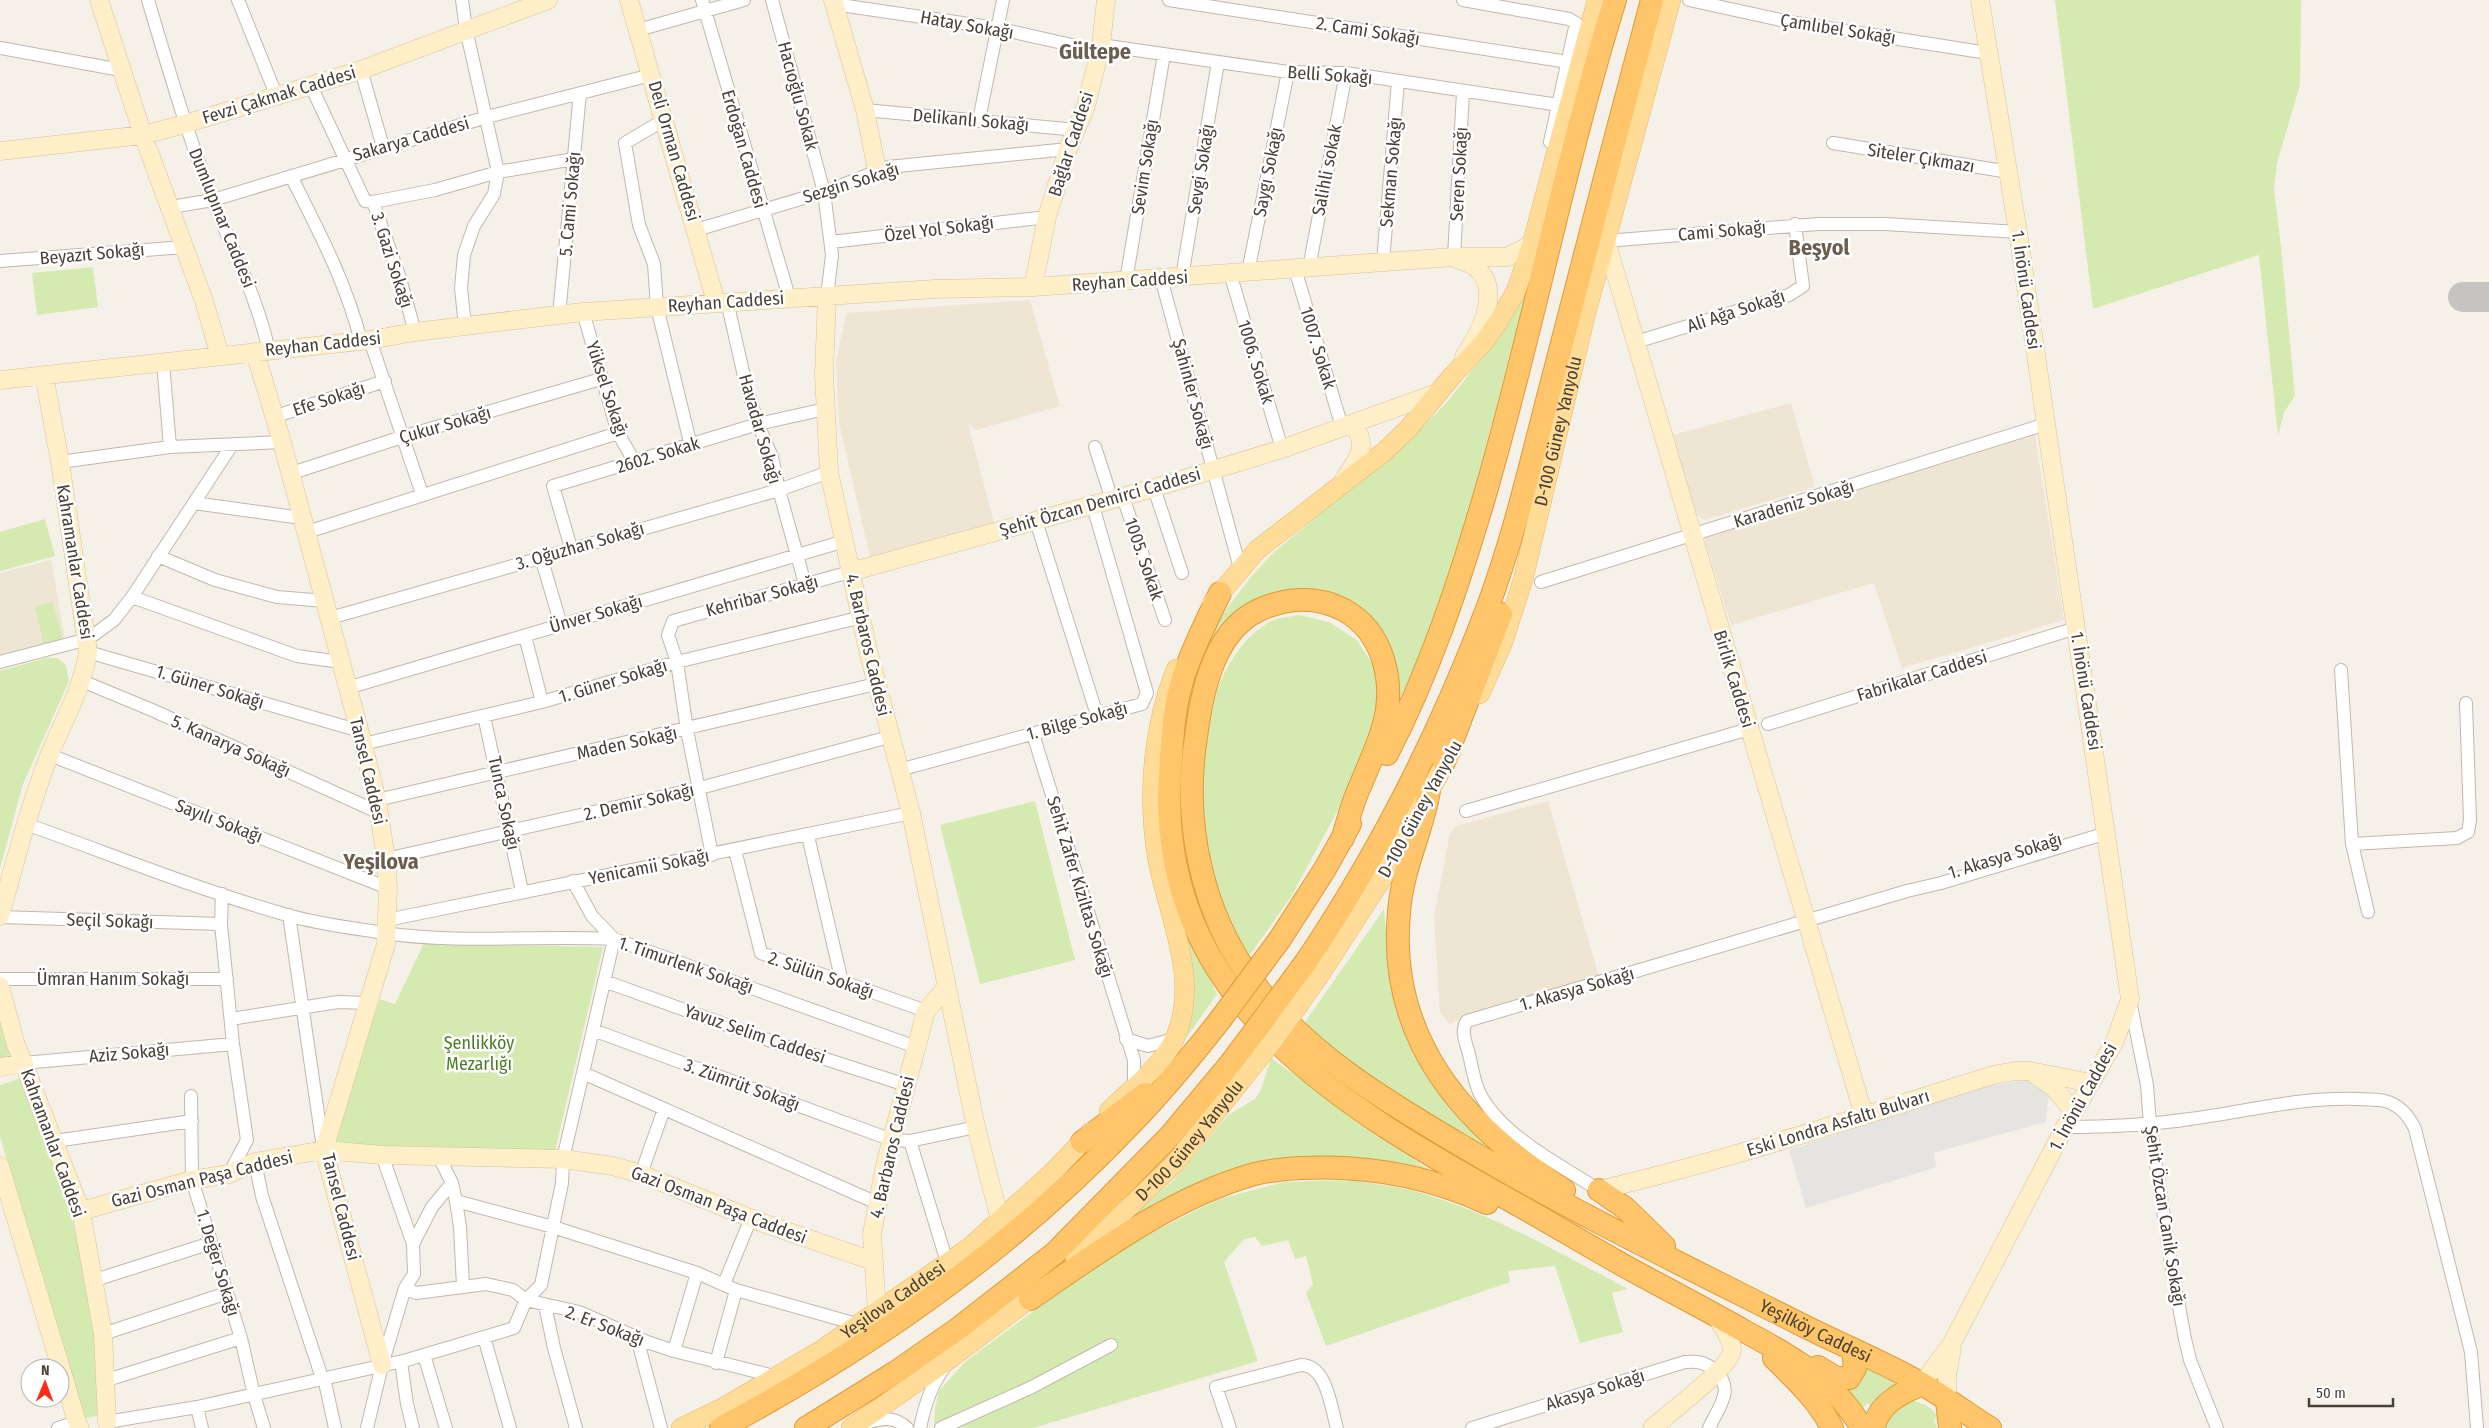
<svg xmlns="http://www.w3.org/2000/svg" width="2489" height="1428" font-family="'Fira Sans Condensed',sans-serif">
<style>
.education{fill:#eee5d3}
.green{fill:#d4eab1}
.parking{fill:#e6e4e1}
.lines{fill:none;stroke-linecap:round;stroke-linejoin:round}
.taxiway{stroke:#c6c4c0;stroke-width:30}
.street-casing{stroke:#c1b8ab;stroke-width:14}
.secondary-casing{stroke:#d6c298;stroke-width:19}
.primary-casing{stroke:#e7b865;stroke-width:20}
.highway-casing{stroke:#e19937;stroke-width:24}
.street{stroke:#fff;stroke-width:12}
.secondary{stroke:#ffefc9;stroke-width:18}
.primary{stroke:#ffdc98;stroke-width:19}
.highway{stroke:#ffc56a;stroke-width:22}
.primary-bridge-casing{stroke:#e7b865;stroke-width:20;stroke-linecap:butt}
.highway-bridge-casing{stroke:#e19937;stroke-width:24;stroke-linecap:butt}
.primary-bridge{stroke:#ffdc98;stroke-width:19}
.highway-bridge{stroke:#ffc56a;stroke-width:22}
.labels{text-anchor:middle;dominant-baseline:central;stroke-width:5;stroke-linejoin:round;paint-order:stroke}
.street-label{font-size:18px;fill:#494137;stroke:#fff}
.park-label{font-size:18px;fill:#4d7d28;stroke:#fff}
.district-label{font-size:22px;font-weight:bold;fill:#6c5e4e;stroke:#fff}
</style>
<rect width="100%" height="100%" fill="#f5f1e9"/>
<path class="education" d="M1030,300L1060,406L976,430L968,424L995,526L871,561L839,423L836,362L846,313Z
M1791,403L1815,487L1704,520L1689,509L1669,436Z
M2035,435L2064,620L1902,668L1874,583L1731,625L1704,538Z
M51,560L65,639L0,661V573Z
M1548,801L1599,976L1488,1008L1450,1024L1440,1013L1434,917L1450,833L1456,826Z"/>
<path class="green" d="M2055,0H2301L2300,85L2277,163L2274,189L2281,247L2295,396L2284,412L2278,436L2259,255L2093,309Z
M93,267L98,307L37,315L32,273Z
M1527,290L1461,542L1420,655L1399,700L1396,671L1368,620L1261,599L1190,720L1214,948L1191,889L1176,804L1187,690L1214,626L1250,578L1273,553L1415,435L1447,402L1481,359Z
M45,519L55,556L0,571V532Z
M53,602L63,640L44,645L35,607Z
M1299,615L1329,622L1357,640L1376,670L1378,708L1368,745L1339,808L1291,897L1249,956C1236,938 1225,919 1218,899C1205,866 1197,803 1200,767C1203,719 1224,646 1270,622C1278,617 1290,617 1299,615Z
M46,658H57L66,665L69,681L23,784L0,868V671Z
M1035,801L1075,960L980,984L940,825Z
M1384,909L1387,945L1403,1022L1529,1177L1375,1081L1303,1025Z
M1183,923L1217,994L1184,1041Z
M424,943L603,947L555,1151L328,1150L380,999L395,1004Z
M0,1019L11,1055L0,1058Z
M1271,1058L1435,1174L1299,1160L1128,1223L1134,1215L1174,1180L1228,1115L1255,1099L1261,1090Z
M21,1078L71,1215L105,1363L107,1414L81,1419L0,1136V1085Z
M1354,1180C1373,1184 1394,1186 1414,1191C1490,1212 1559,1253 1628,1289L1612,1293L1623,1332L1580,1343L1555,1266L1508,1271L1510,1282L1326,1346L1306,1293L1313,1284L1306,1256L1295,1259L1288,1240L1262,1246L1255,1237L1244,1239L1224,1262L1258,1361L1033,1428H934L935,1408L939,1391L965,1362L1059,1292L1135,1241L1219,1199L1284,1182Z
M1865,1368L1899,1383L1884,1390L1870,1406L1868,1403L1862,1408L1846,1387Z
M1912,1401C1924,1403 1931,1407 1938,1417L1934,1419L1937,1428H1885L1888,1421L1885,1418L1903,1403Z"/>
<path class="parking" d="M2030,1079L2049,1095L2046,1122L1933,1153L1937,1167L1806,1208L1789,1150L1987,1086Z"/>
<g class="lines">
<path class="taxiway" d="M2463,297H2489"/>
<g class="street-casing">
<path id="street" d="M148,0C168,67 187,133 212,198C232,249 257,297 269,351
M238,0L277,97
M462,0L466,29L498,172L494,194L474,226L464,255L461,288L465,326
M702,0L789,297
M772,0L824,192L832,255L827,297
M1169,0L1568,62
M1463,0L1569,19L1576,23L1550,142
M1689,0L1790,22L1988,53
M834,4L996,28L1098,51
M638,30L744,0
M1101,45L1288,72L1346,73L1559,105
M0,48L121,70
M361,70L383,147
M311,86L365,201L373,202L399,275L415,332
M865,110L1077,130
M664,120L625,143L639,225L654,264L657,307L691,446
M979,120L1003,0
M1833,143L2009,172
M291,176C319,232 345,280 361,341
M373,202L435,190L498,172L574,159
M171,207L213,200L487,117L651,75
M696,230L824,192L888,167L1068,149
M1606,241L1818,224H1885L2018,232
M831,242L1047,217
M1454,257L1463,92
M0,261L185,247
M1383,262L1398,81
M1309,268L1346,73
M1295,269L1342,427
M1248,272L1288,72
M1230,273L1282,449
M1182,277L1218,62
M1161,278L1240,568
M1126,281L1164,54
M727,301L746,385L758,424L772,457L779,490L805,584
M583,312L618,433L635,463
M559,315L580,93
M370,340L422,494
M1636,342L1789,295L1803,286L1795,224
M163,362L170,447
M273,417L385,381
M1095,447L1112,500
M60,462L170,447L282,442
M289,474L402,437L601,379
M1154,488L1182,573
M1123,497L1165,620
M194,503L302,518
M1036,521L1097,715
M307,532L618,433
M571,548L553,486L758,424L825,409
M158,556L215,580L277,597L325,601
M541,557L561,625
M1541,582L2046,424
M132,597L297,656L341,662
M330,618L779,490L829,472
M525,636L542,702
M88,652L360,731
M0,662L88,639L114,620L132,597L232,445
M2341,670L2352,844L2368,912
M82,681L152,710L380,813
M347,688L845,541
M484,716L522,891
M1768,724L2076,628
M1033,734L1134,1060V1083L1130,1089
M363,744L542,702L677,662L862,617
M50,755L388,888
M899,770L1142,704L1147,693L1093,506
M377,800C543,760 710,724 876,684
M1466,811L1749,729
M26,824C113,855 199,890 287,915C318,924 352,928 384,933C460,944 538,935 614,939L916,1047
M808,836L842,982
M2352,844L2457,838L2468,832L2470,820L2466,703
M735,850L761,953L926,1011
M712,855L687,730L677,662L668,635L673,621L850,572
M386,859L700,788L889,737
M222,894L221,924L233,1044L247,1140L229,1174
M289,915L323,1148
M0,917L221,924
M387,920L911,813
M0,979H227
M604,981L785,1046L906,1085
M2130,1001L2147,1085L2150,1124L2171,1263L2185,1339L2190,1360L2217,1428
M231,1019L338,1002L368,1003
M593,1030L892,1140L910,1141L976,1127
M1126,1039L1148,1046L1174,1039
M24,1063L233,1044
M583,1073L877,1203
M191,1096L192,1180L241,1338L254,1395L264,1428
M2065,1127C2107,1127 2149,1125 2190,1119C2246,1112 2302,1096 2359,1099C2368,1100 2377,1099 2385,1101C2400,1105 2409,1116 2415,1129L2471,1352L2477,1428
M55,1141L192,1121
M910,1141L947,1262
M382,1155L413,1244
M255,1162L262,1196L322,1378
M641,1174L664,1109
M452,1183L456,1201L553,1227L697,1273L736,1290L860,1325
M1599,1190C1560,1165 1502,1136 1480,1094C1474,1082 1472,1067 1469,1054C1466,1043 1460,1031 1467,1021L1907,891L1941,883L2107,833
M456,1201L460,1227L463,1286
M95,1280L211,1243
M724,1284L751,1218
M405,1288L416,1293L486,1284L513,1290L526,1300L579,1312L647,1342L674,1351L778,1377
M545,1305L554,1348L576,1428
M103,1334L227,1293
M484,1337L510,1428
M637,1338L661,1428
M674,1351L697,1273
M424,1355L446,1428
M401,1362L407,1404L413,1428
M716,1363L736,1290
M324,1378L335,1428
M107,1380L241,1338
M197,1407L202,1428
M107,1422L197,1407L407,1360L514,1328L526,1300L541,1285L562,1183L563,1159L614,939L592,916L573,881
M866,1423C881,1418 895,1416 907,1428
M58,1428L77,1422
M367,1428L382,1365L405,1288L414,1274L413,1244L432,1207L452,1183L439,1157
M920,1428C925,1404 931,1386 945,1366
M941,1428L1032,1387L1111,1345
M1230,1428L1216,1387L1301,1365C1327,1365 1331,1408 1337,1428
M1472,1428L1685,1362C1697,1361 1705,1362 1714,1370C1736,1389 1719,1406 1709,1428"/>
</g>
<g class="secondary-casing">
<path id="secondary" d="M99,0L143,135L204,301L220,356
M629,0L716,302
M833,0L865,110L877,171
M0,151L143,135L185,124L361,70L548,0
M1606,241L1864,1116
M1457,259C1462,261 1470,263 1475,267C1504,290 1479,334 1464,357
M1033,287L1047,217L1068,149L1086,106L1101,45L1106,0
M827,297L824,374L829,472L868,650L911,813L976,1127L1000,1220
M255,352L282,442L363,744L377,800L386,859L388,888L386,944L324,1150L382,1365
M0,380L370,340L415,332L583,312L935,289L1033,287L1454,257H1507L1532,244
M1344,479C1355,464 1370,445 1354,427L1347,426
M850,572L1154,488L1282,449L1437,393
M0,916C15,862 29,808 49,756C63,721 82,690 88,652L60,462L44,375
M0,986L15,1042L81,1211L103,1334L107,1422
M0,1067L24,1063
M2037,1076L2054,1088L2074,1112
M0,1166L77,1422L80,1428
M1599,1190C1732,1159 1862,1116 1993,1075L2015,1071H2030L2091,1083
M81,1211L192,1180L229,1174L255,1162L324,1150L382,1155L563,1159L613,1166L641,1174L763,1223L873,1261
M877,1313L872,1234L885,1165L926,1011L945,989
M1922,1384L1952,1343L2065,1127L2115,1041L2130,999L2018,232L1980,0
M1947,1401V1375L1952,1349
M1652,1428C1667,1415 1732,1366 1732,1350C1732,1338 1721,1325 1715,1315"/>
</g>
<g class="primary-casing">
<g id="primary">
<path d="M1212,603L1257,550L1385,451L1408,429L1453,375L1484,342L1500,319L1516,291L1532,244L1597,0"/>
<path id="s1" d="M1480,694L1502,645L1523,580L1585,317L1671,0"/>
<path d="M1319,976L1383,877L1452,750"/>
<path d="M1109,1111C1131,1089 1162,1067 1175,1038C1201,979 1167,914 1157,856C1147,794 1153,727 1176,669"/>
<path id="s2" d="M1075,1259L1175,1163L1244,1077"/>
<path id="s3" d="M681,1428L724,1407L820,1351L970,1247L1054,1171L1091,1132"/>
<path d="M851,1428L951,1358L1040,1291"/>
</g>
</g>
<g class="highway-casing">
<g id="highway">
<path d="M1220,593C1207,620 1193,647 1184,675C1173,708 1172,742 1170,776C1156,1000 1343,1107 1513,1202C1560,1228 1606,1257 1654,1282C1684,1298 1714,1314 1744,1331C1791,1356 1834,1380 1862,1428"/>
<path d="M1387,754C1429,673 1458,586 1484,498C1532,334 1564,164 1615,0"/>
<path d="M1444,762L1501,614"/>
<path d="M1429,791C1422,832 1402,869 1399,912C1387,1039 1463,1125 1564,1190"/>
<path id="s4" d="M1343,838C1348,819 1353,801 1361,784C1369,764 1379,744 1384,724C1395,682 1384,632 1344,610C1317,596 1287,597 1259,610C1209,633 1200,704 1194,752C1185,829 1203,911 1248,975C1300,1050 1385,1101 1462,1146C1571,1211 1685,1266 1798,1323C1839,1344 1882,1361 1922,1384C1945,1397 1967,1414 1990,1428"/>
<path d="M1280,939L1325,869L1350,824"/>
<path d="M1306,962C1380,852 1440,733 1487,609C1516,532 1534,449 1555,370C1587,247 1619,123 1652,0"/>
<path d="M1082,1142L1145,1094"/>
<path d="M1599,1190L1625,1208L1664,1246"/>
<path d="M1030,1299C1099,1252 1169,1199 1251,1175C1267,1170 1286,1169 1303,1168C1368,1165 1428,1176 1487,1203"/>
<path d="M1774,1358C1796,1380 1818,1400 1832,1428"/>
<path d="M1818,1367L1836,1378H1849L1855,1368L1853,1349"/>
<path d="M1947,1401L1950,1428"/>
<path d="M721,1428C870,1348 1012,1249 1129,1126C1161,1093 1191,1057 1220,1020"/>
<path d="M806,1428L896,1372L959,1328L1055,1253L1170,1136L1231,1063"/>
<path d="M1873,1428C1880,1403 1899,1394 1922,1384"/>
</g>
</g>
<use href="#street" class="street"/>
<use href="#secondary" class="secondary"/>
<use href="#primary" class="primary"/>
<use href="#highway" class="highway"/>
<g class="primary-bridge-casing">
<path id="primary-bridge" d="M1244,1077L1276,1037L1319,976"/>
</g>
<g class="highway-bridge-casing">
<path id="highway-bridge" d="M1220,1020L1280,939
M1231,1063L1306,962"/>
</g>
<use href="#primary-bridge" class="primary-bridge"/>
<use href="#highway-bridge" class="highway-bridge"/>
</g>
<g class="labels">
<g class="street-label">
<text transform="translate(967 25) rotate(10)">Hatay Sokağı</text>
<text transform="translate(1838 29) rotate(9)">Çamlıbel Sokağı</text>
<text transform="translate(1368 31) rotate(9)">2. Cami Sokağı</text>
<text transform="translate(1330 75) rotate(4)">Belli Sokağı</text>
<text transform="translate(279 95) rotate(-17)">Fevzi Çakmak Caddesi</text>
<text transform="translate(798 96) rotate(75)">Hacıoğlu Sokak</text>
<text transform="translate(971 120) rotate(5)">Delikanlı Sokağı</text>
<text transform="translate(411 139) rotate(-16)">Sakarya Caddesi</text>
<text transform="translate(1071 144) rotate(-72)">Bağlar Caddesi</text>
<text transform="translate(744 149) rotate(74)">Erdoğan Caddesi</text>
<text transform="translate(674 151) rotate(74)">Deli Orman Caddesi</text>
<text transform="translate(1921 158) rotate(9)">Siteler Çıkmazı</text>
<text transform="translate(1145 167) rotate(-81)">Sevim Sokağı</text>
<text transform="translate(1201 169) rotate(-81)">Sevgi Sokağı</text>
<text transform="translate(1327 170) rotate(-79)">Salihli sokak</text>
<text transform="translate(1268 172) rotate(-79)">Saygı Sokağı</text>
<text transform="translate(1391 172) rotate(-85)">Sekman Sokağı</text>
<text transform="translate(1459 174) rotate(-87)">Seren Sokağı</text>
<text transform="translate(851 183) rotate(-17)">Sezgin Sokağı</text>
<text transform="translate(570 204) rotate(-85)">5. Cami Sokağı</text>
<text transform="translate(222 218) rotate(68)">Dumlupınar Caddesi</text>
<text transform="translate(939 229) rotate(-7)">Özel Yol Sokağı</text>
<text transform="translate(1722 231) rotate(-5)">Cami Sokağı</text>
<text transform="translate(92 254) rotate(-5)">Beyazıt Sokağı</text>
<text transform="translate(392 260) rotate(72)">3. Gazi Sokağı</text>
<text transform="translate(1130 281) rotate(-4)">Reyhan Caddesi</text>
<text transform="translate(2026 290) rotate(82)">1. İnönü Caddesi</text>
<text transform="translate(726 302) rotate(-4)">Reyhan Caddesi</text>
<text transform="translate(1736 311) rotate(-18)">Ali Ağa Sokağı</text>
<text transform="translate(323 344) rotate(-6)">Reyhan Caddesi</text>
<text transform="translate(1318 348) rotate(73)">1007. Sokak</text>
<text transform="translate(1256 362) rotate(73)">1006. Sokak</text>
<text transform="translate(607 389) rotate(72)">Yüksel Sokağı</text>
<text transform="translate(1193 394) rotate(75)">Şahinler Sokağı</text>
<text transform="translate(329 399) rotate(-18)">Efe Sokağı</text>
<text transform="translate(445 425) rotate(-16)">Çukur Sokağı</text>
<text transform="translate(760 429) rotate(74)">Havadar Sokağı</text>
<text stroke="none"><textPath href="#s1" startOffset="275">D-100 Güney Yanyolu</textPath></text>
<text transform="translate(658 455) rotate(-17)">2602. Sokak</text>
<text transform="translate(1100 502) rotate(-16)">Şehit Özcan Demirci Caddesi</text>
<text transform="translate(1794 504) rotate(-17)">Karadeniz Sokağı</text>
<text transform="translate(580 546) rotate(-16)">3. Oğuzhan Sokağı</text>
<text transform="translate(1144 559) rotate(71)">1005. Sokak</text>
<text transform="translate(75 562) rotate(81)">Kahramanlar Caddesi</text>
<text transform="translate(762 596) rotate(-15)">Kehribar Sokağı</text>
<text transform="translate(596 614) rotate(-16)">Ünver Sokağı</text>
<text transform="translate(868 645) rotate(77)">4. Barbaros Caddesi</text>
<text transform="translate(1922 676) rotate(-17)">Fabrikalar Caddesi</text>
<text transform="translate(1734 679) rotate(73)">Birlik Caddesi</text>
<text transform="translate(613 681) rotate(-17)">1. Güner Sokağı</text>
<text transform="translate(210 687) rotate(17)">1. Güner Sokağı</text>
<text transform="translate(2086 691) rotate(81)">1. İnönü Caddesi</text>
<text transform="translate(1077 721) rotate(-15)">1. Bilge Sokağı</text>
<text transform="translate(627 743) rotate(-12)">Maden Sokağı</text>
<text transform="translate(231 746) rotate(24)">5. Kanarya Sokağı</text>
<text transform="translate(368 771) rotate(77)">Tansel Caddesi</text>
<text transform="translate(639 802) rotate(-13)">2. Demir Sokağı</text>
<text transform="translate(504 803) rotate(78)">Tunca Sokağı</text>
<text transform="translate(1420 809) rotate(-61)">D-100 Güney Yanyolu</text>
<text transform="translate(219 821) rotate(21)">Sayılı Sokağı</text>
<text transform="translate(2005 856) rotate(-17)">1. Akasya Sokağı</text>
<text transform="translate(649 867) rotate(-11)">Yenicamii Sokağı</text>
<text transform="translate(1080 887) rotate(73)">Sehit Zafer Kiziltas Sokağı</text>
<text transform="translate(110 921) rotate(2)">Seçil Sokağı</text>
<text transform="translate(686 965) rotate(19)">1. Timurlenk Sokağı</text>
<text transform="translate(821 975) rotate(19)">2. Sülün Sokağı</text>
<text x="113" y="979">Ümran Hanım Sokağı</text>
<text transform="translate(1577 989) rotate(-16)">1. Akasya Sokağı</text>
<text transform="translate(755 1034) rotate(19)">Yavuz Selim Caddesi</text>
<text transform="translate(129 1053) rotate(-5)">Aziz Sokağı</text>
<text transform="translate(742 1085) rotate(20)">3. Zümrüt Sokağı</text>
<text transform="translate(2083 1097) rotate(-61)">1. İnönü Caddesi</text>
<text transform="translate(1838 1123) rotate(-17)">Eski Londra Asfaltı Bulvarı</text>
<text stroke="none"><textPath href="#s2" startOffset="165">D-100 Güney Yanyolu</textPath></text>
<text transform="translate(53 1143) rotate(70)">Kahramanlar Caddesi</text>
<text transform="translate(892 1147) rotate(-77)">4. Barbaros Caddesi</text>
<text transform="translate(202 1179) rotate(-14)">Gazi Osman Paşa Caddesi</text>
<text transform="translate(719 1205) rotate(21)">Gazi Osman Paşa Caddesi</text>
<text transform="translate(341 1207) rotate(76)">Tansel Caddesi</text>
<text transform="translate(2165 1216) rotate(81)">Şehit Özcan Canik Sokağı</text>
<text transform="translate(218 1263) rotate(73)">1. Değer Sokağı</text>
<text stroke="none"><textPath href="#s3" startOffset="248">Yeşilova Caddesi</textPath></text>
<text transform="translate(605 1326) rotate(21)">2. Er Sokağı</text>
<text stroke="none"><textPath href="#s4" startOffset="1412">Yeşilköy Caddesi</textPath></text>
<text transform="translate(1595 1390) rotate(-17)">Akasya Sokağı</text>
</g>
<g class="park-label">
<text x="479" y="1043">Şenlikköy<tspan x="479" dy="21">Mezarlığı</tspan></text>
</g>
<g class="district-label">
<text x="1095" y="51">Gültepe</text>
<text x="1819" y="247">Beşyol</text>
<text x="381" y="861">Yeşilova</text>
</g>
</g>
<g transform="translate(45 1383) rotate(1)"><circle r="24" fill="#ffffff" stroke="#b6b3af"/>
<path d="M0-4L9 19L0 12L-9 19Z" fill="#ff2c16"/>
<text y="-8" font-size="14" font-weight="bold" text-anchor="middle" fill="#494137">N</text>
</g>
<path d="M2309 1398v8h84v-8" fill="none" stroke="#494137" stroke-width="2.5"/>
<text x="2316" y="1398" font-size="15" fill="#494137" stroke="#ffffff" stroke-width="4" paint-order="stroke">50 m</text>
</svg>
